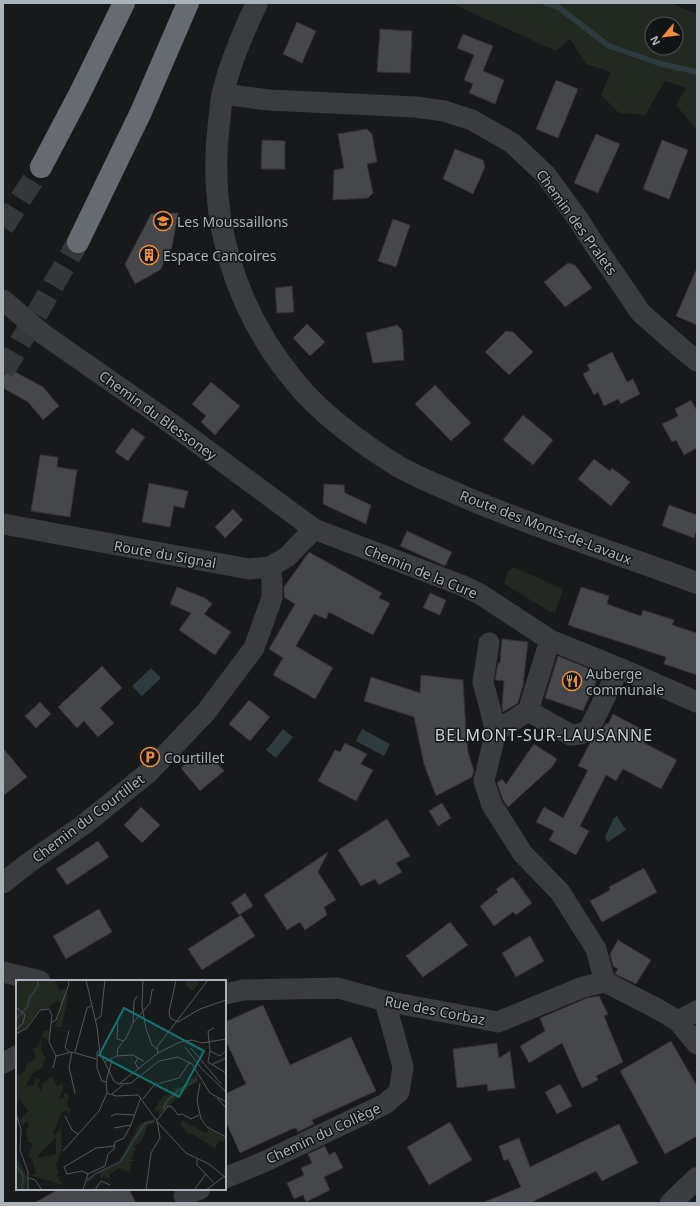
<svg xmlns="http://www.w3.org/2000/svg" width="700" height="1206" font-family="'Noto Sans',sans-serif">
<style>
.green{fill:#212920;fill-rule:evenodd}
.water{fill:#2e3b3f}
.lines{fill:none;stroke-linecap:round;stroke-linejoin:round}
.stream{stroke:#2e3b3f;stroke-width:5.5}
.building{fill:#45474b;stroke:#333337}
.motorway-tunnel{stroke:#35383b;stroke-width:22;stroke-dasharray:22 11;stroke-linecap:butt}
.minor{stroke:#3a3c40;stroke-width:21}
.tertiary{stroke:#3a3c40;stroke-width:22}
.motorway{stroke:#666b71;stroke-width:22}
.labels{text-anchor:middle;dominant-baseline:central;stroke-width:3;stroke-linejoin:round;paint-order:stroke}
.poi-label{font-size:14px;fill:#abb3ba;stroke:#131416;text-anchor:start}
.street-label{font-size:14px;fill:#abb3ba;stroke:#131416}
.quarter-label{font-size:16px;letter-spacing:1px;fill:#ccd1d6;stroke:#131416}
.inset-river{fill:none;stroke:#2e3b3f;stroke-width:2}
.inset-road{fill:none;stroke:#53575b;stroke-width:1}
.view{fill:#0f766e;fill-opacity:0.15;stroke:#0f766e;stroke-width:2}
.inset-edge{fill:none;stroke:#abb3ba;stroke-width:2}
</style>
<rect width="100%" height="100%" fill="#18191b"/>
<path class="green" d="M454,3H671L697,14V130L676,105L686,88L665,81L645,115L619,113L601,95L611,72L586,64L570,39L556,51L455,5ZM652,24H676V48H652Z
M514,567L563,589L555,613L549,611L504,584L508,571Z"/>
<path class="water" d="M151,668L161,678L142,696L132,686Z
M283,729L293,737L276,758L266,750Z
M362,729L390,744L384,756L356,741Z
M617,816L626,830L608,842L605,837L614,818Z"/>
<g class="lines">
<path class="stream" d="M545,3L558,7L609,46L661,64L697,72"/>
</g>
<path class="building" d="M297,22L316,31L302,63L283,54Z
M380,29L412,31L410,73L377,72Z
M463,34L493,46L483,71L504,80L495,104L469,93L473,84L464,80L474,55L457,48Z
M556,80L578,89L558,138L536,129Z
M367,129L372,134L377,162L367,164L373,193L368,198L333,200L334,170L344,168L338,134Z
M596,134L620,144L598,193L574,183Z
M262,140L285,141V169H261Z
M662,140L688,150L669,199L643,189Z
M455,149L483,160L485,167L473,194L443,179Z
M178,213L172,247L160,270L135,284L125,264L151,214Z
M393,219L410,225L396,267L378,261Z
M568,263L575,265L592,288L565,307L544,282Z
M697,268V325L676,316Z
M292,286L294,312L277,313L275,288Z
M307,324L325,342L310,356L293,338Z
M397,325L402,330L404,360L373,363L366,333Z
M506,331L513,332L533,352L509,375L485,352Z
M612,352L627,382L633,379L640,394L621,404L618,399L604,406L598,392L594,395L583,374L590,370L587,365Z
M8,368L43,387L59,406L43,420L28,402L3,388V377Z
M211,382L240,406L215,435L201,422L206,416L192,404Z
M435,385L471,423L451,441L415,404Z
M691,400L697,411V448L684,455L676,440L672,442L662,424L678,416L675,409Z
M523,415L553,440L533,465L503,440Z
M132,428L145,437L128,461L115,452Z
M40,455L58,457L57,467L77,470L70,517L31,511Z
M594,459L610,471L612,468L630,482L611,506L578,479Z
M149,483L188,491L184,508L174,506L170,527L142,522Z
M324,484L344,485L345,493L371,505L366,524L323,504Z
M669,505L697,515V529L694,538L662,526Z
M233,509L243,520L225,538L215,527Z
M407,531L452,552L445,566L400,546Z
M309,552L382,593L379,598L390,603L373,635L329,612L326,619L314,614L296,646L333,668L315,699L273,675L283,658L269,649L295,604L284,597V587Z
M177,587L205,598L212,604L204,614L231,632L215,655L179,630L191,613L170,604Z
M581,587L609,596L607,604L641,616L643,610L674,620L672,625L697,633V675L664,664L666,657L568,625Z
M430,593L446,600L440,615L423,608Z
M502,639L528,642L523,685L518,703L503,712L502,706L504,681L495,680L498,663H500Z
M558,656L600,673L583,711L545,698Z
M102,666L122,688L100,708L114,723L98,737L84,721L77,728L58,707Z
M421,675L463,680L466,732L468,752L474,771L472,777L436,796L424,764L414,717L364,701L371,677L420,693Z
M249,700L270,717L250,741L229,724Z
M40,702L51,714L36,728L25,716Z
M613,714L649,733L644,743L677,760L661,789L623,769L616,781L606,775L580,826L589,831L576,855L549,840L554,831L536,822L544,807L563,818L588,770L578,766L590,743L599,736L606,723L608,724Z
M345,743L367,754L361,764L373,770L356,801L318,781L335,750L340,752Z
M534,744L557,759L552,767L508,807L503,800L497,783L502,779L506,784Z
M3,748L27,777L3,796Z
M209,753L224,771L200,791L181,768L195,757L199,761Z
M442,803L451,818L438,826L429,811Z
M141,807L160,825L142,843L124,825Z
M387,819L410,856L396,863L402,872L379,885L375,879L361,886L338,850Z
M98,841L109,857L67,885L56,869Z
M328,852L318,872L336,900L324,907L327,915L305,930L300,922L287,930L264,895Z
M644,868L657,892L602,922L590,901L610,890L609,887Z
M513,877L532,903L516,915L513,912L494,926L480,906L498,892L496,889Z
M245,893L253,906L239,915L231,903Z
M99,909L112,932L66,959L53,936Z
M241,915L255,936L202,970L188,949Z
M450,922L468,945L423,977L406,956Z
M530,936L544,961L516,977L502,953Z
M618,940L651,960L636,984L615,974L618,969L613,966L610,954Z
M599,996L608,1014L604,1016L623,1062L596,1076L598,1080L582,1088L562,1043L529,1063L520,1046L545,1031L540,1018L587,998Z
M263,1005L290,1065L351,1037L376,1091L312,1120L314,1124L298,1132L296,1128L292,1129L240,1153L225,1120V1094L246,1084L225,1039V1022Z
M671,1041L697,1086V1136L665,1154L620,1071Z
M497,1043L499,1058L510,1051L515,1088L488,1091L487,1084L457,1088L453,1049Z
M560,1084L572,1106L557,1114L545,1092Z
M450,1122L472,1160L429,1185L407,1147Z
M619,1124L638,1163L602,1181L596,1171L530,1203H482L521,1187L508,1159L504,1161L499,1146L519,1138L530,1167Z
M325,1146L329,1155L335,1152L343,1168L324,1177L330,1190L306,1202L303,1195L294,1199L287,1183L304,1175L301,1168L312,1163L308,1154Z
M59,1189H129L136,1203H34Z"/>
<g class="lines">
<path class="motorway-tunnel" d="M3,227L41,167
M3,371L12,357L78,242"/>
<path class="minor" d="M223,94L269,100L416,107L444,111L472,120L512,143L546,175L578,219L598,250L641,313L681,348L697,361
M3,300L43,334L165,419L314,529L461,585L480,594L550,640L619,668L697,702
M3,524L249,569L270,567L287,557L314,529
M489,643L483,682L496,731L528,711L550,640
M528,711L571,735L580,734L589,730L619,668
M496,731L484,781L492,805L523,854L560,892L596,949L605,982
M3,883L27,864L86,823L149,772L206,712L254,648L272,598V582L270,567
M3,972L40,981
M225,994L243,990L338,988L385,1001L498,1022L583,987L605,982L654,1007L678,1021L697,1044
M678,1021L697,1011
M3,1063L17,1056
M225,1178L268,1160L385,1104L399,1092L403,1067L385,1001
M184,1196L200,1189"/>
<path class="tertiary" d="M257,3C243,32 231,61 223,92C221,101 220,112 219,122C207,217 234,309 296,383C322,415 361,443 396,465C416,477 440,486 462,496C539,529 619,554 697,583
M671,1203L697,1178"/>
<path class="motorway" d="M41,167L79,95L124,3
M78,242L141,112L188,3"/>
</g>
<defs>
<g id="school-ring" transform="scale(1)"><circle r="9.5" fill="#131416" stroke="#f0903c" stroke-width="1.5"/><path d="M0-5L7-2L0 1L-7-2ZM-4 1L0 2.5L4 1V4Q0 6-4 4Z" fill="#f0903c"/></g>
<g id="building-ring" transform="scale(1)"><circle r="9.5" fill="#131416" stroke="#f0903c" stroke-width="1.5"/><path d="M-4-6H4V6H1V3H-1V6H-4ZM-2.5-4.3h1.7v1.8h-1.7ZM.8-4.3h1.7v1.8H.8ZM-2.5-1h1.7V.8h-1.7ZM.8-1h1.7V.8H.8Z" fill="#f0903c"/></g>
<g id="restaurant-ring" transform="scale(1)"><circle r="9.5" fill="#131416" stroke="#f0903c" stroke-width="1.5"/><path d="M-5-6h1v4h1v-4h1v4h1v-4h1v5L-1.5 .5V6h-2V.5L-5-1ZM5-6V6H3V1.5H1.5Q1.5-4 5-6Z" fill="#f0903c"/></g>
<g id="parking-ring" transform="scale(1)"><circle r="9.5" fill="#131416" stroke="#f0903c" stroke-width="1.5"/><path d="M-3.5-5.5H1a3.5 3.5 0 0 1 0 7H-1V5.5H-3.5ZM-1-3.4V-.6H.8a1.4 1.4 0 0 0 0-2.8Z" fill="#f0903c"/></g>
</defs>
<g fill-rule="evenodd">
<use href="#school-ring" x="163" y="221"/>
<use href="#building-ring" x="149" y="255"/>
<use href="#restaurant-ring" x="572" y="681"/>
<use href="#parking-ring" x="150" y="757"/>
</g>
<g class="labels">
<g class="poi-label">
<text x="177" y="221">Les Moussaillons</text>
<text x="163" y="255">Espace Cancoires</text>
<text x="586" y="673">Auberge<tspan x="586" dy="16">communale</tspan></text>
<text x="164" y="757">Courtillet</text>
</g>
<g class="street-label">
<text transform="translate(577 222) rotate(54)">Chemin des Pralets</text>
<text transform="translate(158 415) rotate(36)">Chemin du Blessoney</text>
<text transform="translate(546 527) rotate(21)">Route des Monts-de-Lavaux</text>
<text transform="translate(165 554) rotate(10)">Route du Signal</text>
<text transform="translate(421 571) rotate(22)">Chemin de la Cure</text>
<text transform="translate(88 818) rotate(-37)">Chemin du Courtillet</text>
<text transform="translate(435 1010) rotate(11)">Rue des Corbaz</text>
<text transform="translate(323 1133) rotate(-25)">Chemin du Collège</text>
</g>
<g class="quarter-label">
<text x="544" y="735">BELMONT-SUR-LAUSANNE</text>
</g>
</g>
<g transform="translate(16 980)">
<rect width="210" height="210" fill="#18191b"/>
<path d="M0,0H40L43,10L49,9L52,15L46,47H38L43,36L44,22L42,20L32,28L22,30L11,47L0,54ZM169,0H182V5L176,11L170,6ZM28,51H34L32,60L27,57L25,63V71L30,78L26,88L17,93L10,106L18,105L19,98L25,99L21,104L26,112L25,105L36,96L41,106L47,103V111L43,118H47L49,112L53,115L51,125L55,130L52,134L50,130L45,134L37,153L39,155L45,147L46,169L40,185L43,193L40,195L47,205L13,195L20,194L16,179L12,177L17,164L12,162L10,153L13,143L10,142L6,145L4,140L12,131L3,118L0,126V96L8,92L11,84L20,78L17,69L22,66ZM40,158V174L23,178L22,175ZM181,94L182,102L174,106L143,135L142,130L137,132L147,116L158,113V108L165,107ZM139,139L138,143L132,145L126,160L118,167L121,170L118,171L116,180H120L111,183H115L114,193L104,188L94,194V199L88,196L85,200L84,192L104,181L123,144ZM166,140L190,153L193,149L209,158L208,162L204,160L199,168L175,153L173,155L165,145ZM0,176L12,198L9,210H0V196H4L0,194Z" fill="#212920" fill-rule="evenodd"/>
<path class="inset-river" d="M0,39L12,26L13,19L22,6V0M197,84L210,78M147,129L151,121L162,111L181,99M0,185L7,195L6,210M71,201L79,194L104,182L129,143L138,141"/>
<path class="inset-road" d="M70,0L81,47L84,73L98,101L103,104L115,103L143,81L162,77L176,84L194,113L210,122M127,0L126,26L130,49L136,65L141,69M160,0L153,32L154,38L162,42M0,27L9,35L7,43L0,50M80,40L85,36L89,0M102,41L101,59L108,61M162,42L184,29L210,20M35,43L40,40L53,4L52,0M117,43L118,21L121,16M198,48L192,51L194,71L192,82L210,93M53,51L49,67L53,72M0,54L11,48L24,30L33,29L36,35L33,62L40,76L56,72L80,79M169,67L185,88L210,112M175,68L205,104M84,70L81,72V88L86,101L90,102M194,71L204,76L210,71M56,72L53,87L59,113M59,72L71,28L75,26M142,73L141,67L192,0M101,76L117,75L122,78M88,82L101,76L102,68L110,58L117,43L134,23L136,10L138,9M37,88L40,76M122,88L119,83L122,78L128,81M184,103L181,121L185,139L191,147L210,157M103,104L142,73L164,62L176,60L186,63L210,59M91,113L100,116L122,115L144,145L170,173L193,184L210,198M91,113L90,102L96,80M96,114L107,105M201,118L210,128M127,119L138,105L163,98L174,82M0,134L5,149L4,170L12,192V210M49,136L56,150L62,154M95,136L100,134L119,135M141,140L152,126L156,127L162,135L166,134L175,139L183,135M98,148L115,145M47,171L83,131L91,113M181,179V185L198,203M72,194L89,186L92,174L98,169L99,162L108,158L115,145L125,117M72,194L66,191L51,194L48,187L80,168L99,166M12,198L19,200L26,210M67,210L72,194M79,210L85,201L94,205M130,210L135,173L144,158L141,141M178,210L190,194M190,210L210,195"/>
<path class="view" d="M108,28L188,71L163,117L83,75Z"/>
<rect width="210" height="210" class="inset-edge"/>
</g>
<rect width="700" height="1206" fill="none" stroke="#abb3ba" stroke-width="8"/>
<g transform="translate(664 36) rotate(242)"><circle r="19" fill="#131416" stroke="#505458"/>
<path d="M0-3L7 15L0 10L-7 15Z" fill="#f0903c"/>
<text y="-6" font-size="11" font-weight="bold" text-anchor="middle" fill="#abb3ba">N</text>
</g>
</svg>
